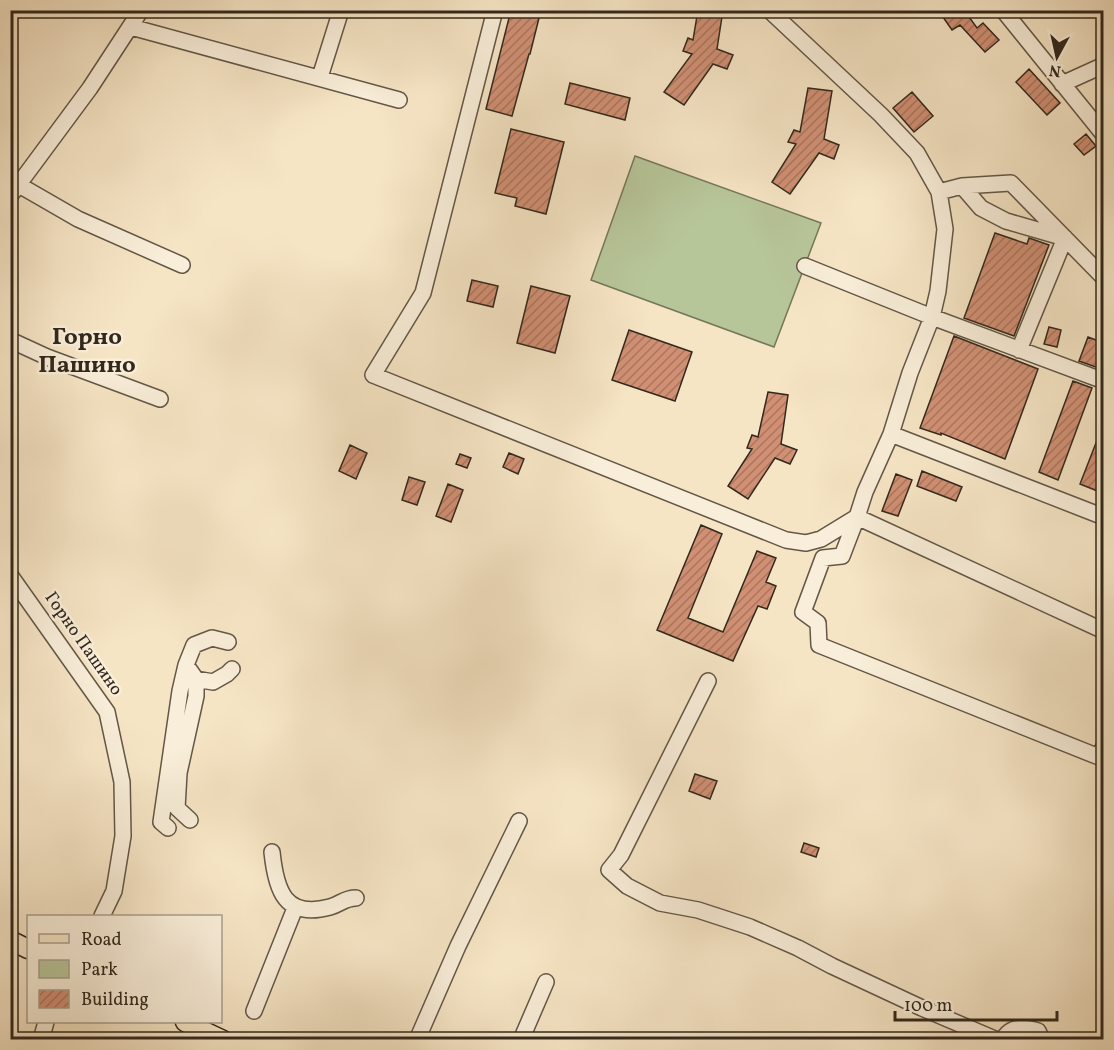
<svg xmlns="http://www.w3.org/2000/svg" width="1114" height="1050" font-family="Vollkorn,serif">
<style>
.park{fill:#b7c699;stroke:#74775b;stroke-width:1.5}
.building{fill:url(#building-hatch);stroke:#32281d;stroke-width:1.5}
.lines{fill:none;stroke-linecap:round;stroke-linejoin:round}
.minor-casing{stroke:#635747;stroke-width:18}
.major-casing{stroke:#32281d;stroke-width:21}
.minor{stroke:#f9eed9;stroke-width:15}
.major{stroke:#f6e5c5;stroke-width:18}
.labels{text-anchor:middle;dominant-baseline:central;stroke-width:5;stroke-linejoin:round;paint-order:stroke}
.street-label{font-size:18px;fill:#32281d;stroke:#f9eed9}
.district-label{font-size:24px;font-weight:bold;fill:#32281d;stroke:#f9eed9}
</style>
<defs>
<pattern id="building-hatch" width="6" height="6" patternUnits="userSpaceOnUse" patternTransform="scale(1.5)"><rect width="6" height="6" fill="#d19074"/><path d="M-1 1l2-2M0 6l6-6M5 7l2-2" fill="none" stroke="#aa765f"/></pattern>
</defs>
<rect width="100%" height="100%" fill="#f6e5c5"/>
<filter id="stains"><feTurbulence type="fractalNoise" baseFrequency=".00333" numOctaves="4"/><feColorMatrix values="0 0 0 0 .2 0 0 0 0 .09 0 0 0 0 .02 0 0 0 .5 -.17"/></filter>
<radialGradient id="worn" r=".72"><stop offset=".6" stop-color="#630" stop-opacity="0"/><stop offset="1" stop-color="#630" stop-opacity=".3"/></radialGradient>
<path class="park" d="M635,156L821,223L774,347L591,280Z"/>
<path class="building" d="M511,10H541L530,54H529L512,116L486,109Z
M698,10H723L717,49L733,55L727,69L713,64L684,105L664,92L692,54L683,51L688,38L693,40Z
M938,10H964L977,28L983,23L999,40L985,52L960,25L952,30Z
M1029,69L1060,103L1047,115L1016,82Z
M570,83L630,98L625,120L565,104Z
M808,88L832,91L824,139L839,145L834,159L819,153L790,194L772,182L796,144L788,142L794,130L800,132Z
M912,92L933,116L914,132L893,108Z
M511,129L564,142L546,214L515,206L517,198L495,193Z
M1086,134L1096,146L1084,155L1074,144Z
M995,233L1027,244L1029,238L1049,245L1014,336L964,318Z
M472,280L498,286L493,307L467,301Z
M531,286L570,296L555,353L517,343Z
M1049,327L1061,330L1057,347L1044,344Z
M629,330L692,352L675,401L612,380Z
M954,336L1038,369L1005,459L941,433V435L920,428Z
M1088,337L1104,343V370L1079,361Z
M1073,381L1092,388L1058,480L1039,472Z
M768,392L788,395L781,444L797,450L790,464L775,458L748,499L728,486L752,449L747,448L752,435L758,437Z
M1103,425L1104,482L1100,492L1080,484Z
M350,445L367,453L356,479L339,471Z
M509,453L524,459L518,474L503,467Z
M460,454L471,458L467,468L456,464Z
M922,471L962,487L956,501L917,486Z
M896,474L912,480L898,516L882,511Z
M409,477L425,482L417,505L402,500Z
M448,484L463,490L451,522L436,516Z
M701,525L722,534L688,618L723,632L757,551L776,558L766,582L776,586L767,609L758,606L733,661L657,630Z
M695,774L717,781L710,799L689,791Z
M804,843L819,848L816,857L801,852Z"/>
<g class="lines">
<g class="minor-casing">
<path id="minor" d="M495,10L423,293L373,375L786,540L806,543L821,539L857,517L865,492L891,434L910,373L932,317L938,291L945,229L939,192L917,153L881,115L769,10
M1003,10L1104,135
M131,27L399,100
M320,77L341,10
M1062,84L1104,65
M19,185L78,219L182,265
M962,186L981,208L1006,221L1065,238L1019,350
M939,192L962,186L1011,183L1104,278
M10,196L90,88L141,10
M805,266L932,317L1104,381
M10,340L47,357L160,399
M891,434L1104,517
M10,575L107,712L122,782L123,836L114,891L102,916
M1104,631L857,517L842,556L823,558L803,612L818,623L819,645L1099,757L1104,746
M228,642L212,638L194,645L186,665L196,679L213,682L227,674L232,669
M708,681L621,855L609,870L627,886L660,903L698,910L750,927L798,948L832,966L922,1008L997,1040
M190,820L177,808L179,773L196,696V679
M168,828L161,822L180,691L186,665
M272,852C276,891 285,919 330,907C341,904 344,898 356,898
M254,1011L295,908
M41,1040L46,1022
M417,1040L458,946L519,821
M521,1040L546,982
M1003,1040C1010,1025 1025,1027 1038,1031L1042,1040"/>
</g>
<g class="major-casing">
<path id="major" d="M10,940L28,949
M185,1022L223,1040"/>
</g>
<use href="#minor" class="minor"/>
<use href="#major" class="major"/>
</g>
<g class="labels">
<g class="street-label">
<text transform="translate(83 644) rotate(55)">Горно Пашино</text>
</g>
<g class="district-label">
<text x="87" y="338">Горно<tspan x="87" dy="28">Пашино</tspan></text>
</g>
</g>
<rect width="1114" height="1050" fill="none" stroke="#f6e5c5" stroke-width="36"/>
<rect x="12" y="12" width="1090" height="1026" fill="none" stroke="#32281d" stroke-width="3"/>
<rect x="18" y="18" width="1078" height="1014" fill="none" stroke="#32281d" stroke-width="1.5"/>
<rect x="27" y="915" width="195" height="108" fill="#f9eed9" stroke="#a99f8e" stroke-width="1.5"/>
<rect x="39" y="934" width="30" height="9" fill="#f6e5c5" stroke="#a99f8e" stroke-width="1.5"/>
<text x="81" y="945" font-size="18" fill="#32281d">Road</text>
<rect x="39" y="960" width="30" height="18" fill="#b7c699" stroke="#a99f8e" stroke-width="1.5"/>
<text x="81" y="975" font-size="18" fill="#32281d">Park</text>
<rect x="39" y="990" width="30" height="18" fill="url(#building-hatch)" stroke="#a99f8e" stroke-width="1.5"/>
<text x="81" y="1005" font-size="18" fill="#32281d">Building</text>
<g transform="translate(1057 57) rotate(188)" stroke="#f9eed9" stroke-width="4.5" paint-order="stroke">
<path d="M0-4.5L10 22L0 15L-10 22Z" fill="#32281d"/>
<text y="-9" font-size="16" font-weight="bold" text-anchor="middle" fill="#32281d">N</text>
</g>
<path d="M895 1011v9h162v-9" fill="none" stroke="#32281d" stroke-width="3"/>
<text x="904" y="1011" font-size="18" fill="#32281d" stroke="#f9eed9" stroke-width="4.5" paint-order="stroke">100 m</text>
<rect width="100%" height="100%" filter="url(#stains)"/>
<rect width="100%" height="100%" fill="url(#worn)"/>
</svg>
